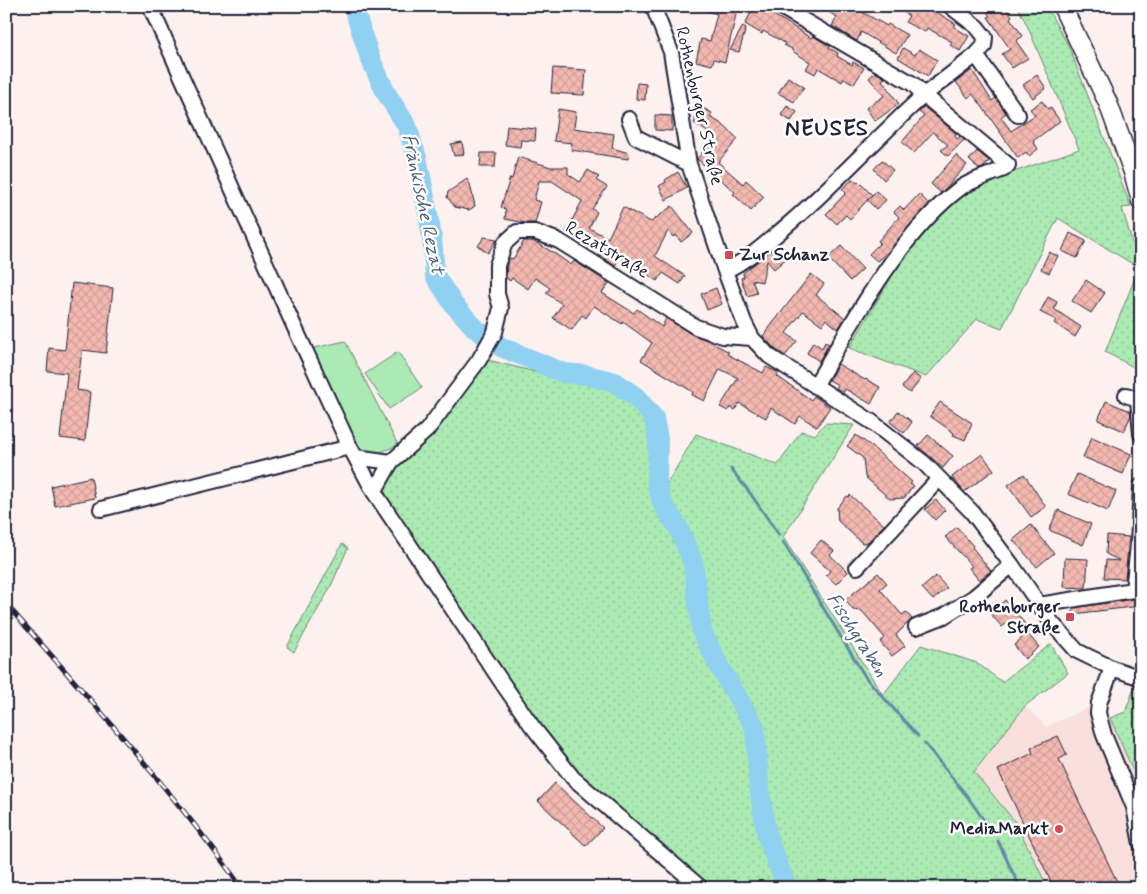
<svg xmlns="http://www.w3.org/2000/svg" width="1147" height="894" font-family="Mynerve,sans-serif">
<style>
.built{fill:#fae0dc}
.grass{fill:url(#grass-dots);stroke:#668676}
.park{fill:#abeab2;stroke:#668676}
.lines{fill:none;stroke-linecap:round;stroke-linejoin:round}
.stream{stroke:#648aa8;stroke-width:3}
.river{stroke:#90d0f1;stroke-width:20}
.building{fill:url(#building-cross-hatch);stroke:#22223b}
.minor-casing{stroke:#22223b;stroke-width:18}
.major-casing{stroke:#22223b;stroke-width:21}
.minor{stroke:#fff;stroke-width:14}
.major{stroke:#fff;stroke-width:18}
.rail-casing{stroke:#22223b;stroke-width:5}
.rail{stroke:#fff;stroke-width:3;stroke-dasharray:9;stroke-linecap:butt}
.poi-dot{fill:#d1495b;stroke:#fff;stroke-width:2}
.labels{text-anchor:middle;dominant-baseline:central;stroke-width:5;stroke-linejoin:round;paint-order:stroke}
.street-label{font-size:18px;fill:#22223b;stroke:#fff}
.poi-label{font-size:18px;font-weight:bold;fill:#22223b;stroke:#fff;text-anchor:end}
.water-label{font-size:19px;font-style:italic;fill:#485f7b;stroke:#fff}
.district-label{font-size:22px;font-weight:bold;letter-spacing:1px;fill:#22223b;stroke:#fff}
</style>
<defs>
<pattern id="grass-dots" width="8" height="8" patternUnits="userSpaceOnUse" patternTransform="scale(1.25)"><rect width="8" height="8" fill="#abeab2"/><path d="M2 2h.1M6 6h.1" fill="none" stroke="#93c89a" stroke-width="1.8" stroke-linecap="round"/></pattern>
<pattern id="building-cross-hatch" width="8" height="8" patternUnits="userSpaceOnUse" patternTransform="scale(1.25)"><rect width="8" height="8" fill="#f4b9b1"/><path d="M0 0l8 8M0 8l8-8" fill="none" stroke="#d19f99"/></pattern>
</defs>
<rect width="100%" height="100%" fill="#fdf1ef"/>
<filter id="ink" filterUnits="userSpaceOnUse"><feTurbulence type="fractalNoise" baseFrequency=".02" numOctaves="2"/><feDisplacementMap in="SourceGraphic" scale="10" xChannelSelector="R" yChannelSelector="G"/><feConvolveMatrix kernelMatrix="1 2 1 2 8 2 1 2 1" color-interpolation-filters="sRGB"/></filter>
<g filter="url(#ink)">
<path class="built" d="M1025,706L1046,727L1087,708L1110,718L1141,789V888H1048L1016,823L974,772Z"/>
<path class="grass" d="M1017,6H1046L1069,47L1131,207L1122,208L1140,268L1141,276V371L1105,352L1139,268L1058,218L1002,328L977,319L926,377L849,348L900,263L939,213L980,184L1079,149L1027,25Z
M488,360L567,380L605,385L634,403L651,426L653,444L648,475L657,501L696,434L778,465L801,431L815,435L825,423L854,425L783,537L883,695L921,645L977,663L1002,682L1051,644L1068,673L1025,706L974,772L1016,823L1048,888H710L575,771L520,697L396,514L385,492C396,461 411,455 432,433C452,411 470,383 488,360Z
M342,544L348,548L330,588L294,652L287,647Z
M1133,691L1141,694V789L1110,718L1125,712Z"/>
<path class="park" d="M345,341L398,445L376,454L359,449L310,349Z
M398,352L422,388L389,409L365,374Z"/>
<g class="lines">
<path class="stream" d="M731,469L750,493L779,535
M783,542L866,678L918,736
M925,744L967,796L990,829
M998,841L1020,888"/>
<path class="river" d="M353,6L370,58L386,93L407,126L417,158L424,192L432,237L435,276L454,305L476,329L501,347L564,373L586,375L615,382L636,397L654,418L658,439L657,485L663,505L678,527L693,562L702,632L719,666L755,727L759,786L767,836L787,888"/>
</g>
<path class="building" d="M701,6H738L725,62L714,59L712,65L696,61L701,39L710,41L717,14L701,9Z
M818,6H868L864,13L887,26L888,24L907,35L896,53L861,32L857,41L832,26L837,17Z
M894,6H923L932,11L933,10L956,24L954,27L969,36L960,51L950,45L952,42L927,28L925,32L905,22L909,16Z
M994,6H1004L1012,16L1010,18L1023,36L1016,41L1028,58L1012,68L1002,54L1010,49L988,17L990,16L987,12Z
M754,7L763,12L764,10L786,22L811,38L813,36L830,46L829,48L838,53L837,56L852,65L853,62L864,68L854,84L844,78L842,82L818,68L815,74L806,69L810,62L792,51V49L784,45L785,43L763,31L762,34L745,24Z
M743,26L746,28L739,52L730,50Z
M903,48L915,55L919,49L937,60L928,76L898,58Z
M553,68L586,70L584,95L551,93Z
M972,70L992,101L996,98L1006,113L1001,117L1011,131L1035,115L1030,109L1042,101L1048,109L1050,107L1060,121L1033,141L1038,149L1029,156L1026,152L1018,158L979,102L972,94L968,98L956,82Z
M875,72L885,78L882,80L899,104L875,121L866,108L884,96L869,78Z
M1037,75L1046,88L1033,98L1023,85Z
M788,77L804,87L794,102L778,93Z
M637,83L646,84L645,100L636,99Z
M787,106L797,112L791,121L781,115Z
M924,107L957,134L955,136L957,139L960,136L964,140L948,156L941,150L948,145L933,132L914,153L902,142L924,116L919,112Z
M703,108L712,113L710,117L722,124L738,139L718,162L743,184L746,180L764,197L751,211L733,194L735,192L697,159L715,137L694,123L696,119L694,118L699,109L701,111Z
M558,109L576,112L574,128L614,134L612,148L629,153L628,159L571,150L572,143L554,141Z
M655,115L672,116V131L655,130Z
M507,126L536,129L535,141L521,140L520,147L505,145Z
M462,142L464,154L454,156L451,144Z
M977,151L989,161L983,168L979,169L969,160Z
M481,153H496L495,167H480Z
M956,155L967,165L941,193L931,184Z
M518,157L551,167H568V174L580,182L588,170L599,177L596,180L607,187L592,209L597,212L589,228L608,238L623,207L651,222L672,206L693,233L681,242L676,235L673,237L668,231L655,256L685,276L680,284L663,273L657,281L620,256L615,266L599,255L603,248L584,237L582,241L566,232L582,201L552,181H539L534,200L541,202L535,223H526L505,219L506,210L501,207L510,178L512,179Z
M882,160L893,170L884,180L874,169Z
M678,172L687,188L666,200L659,186L666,182L665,180Z
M467,179L470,184L475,206L469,210L455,207L447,197L448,192Z
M853,179L857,183L858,181L872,195L850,219L846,215L837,224L826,214L846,193L842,189Z
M876,191L886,200L876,209L867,200Z
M919,194L929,204L889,251L877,261L869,254L880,243L878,241L899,217L894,212L900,206L904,210Z
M1070,233L1086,241L1077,258L1062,251Z
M484,237L497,239L488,253L478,246Z
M524,241H533L554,253L571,265L574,261L609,283L602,293L634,313L637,309L662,327L666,318L691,334L709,341L729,352L727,354L763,373L766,367L779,373L777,376L811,400L814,396L830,407L817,427L800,416L795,424L771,408L766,418L739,403L735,410L730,407L728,411L720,407L738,378L720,369L704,401L692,395L693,392L641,360L652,343L623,322L622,324L594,306L586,318L582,315L572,330L553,318L562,304L546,293L550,288L535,278L528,289L512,278L510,281L506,278L507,264L510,258L513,259Z
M779,244L789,256L774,269L767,261L762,282L752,280L757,293L747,296L741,278L744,277L743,273Z
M841,246L863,269L850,281L828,258Z
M1049,252L1058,256L1049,273L1041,269Z
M811,274L824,284L816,295L845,318L838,329L826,319L822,325L803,311L786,333L797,341L785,356L775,349L763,336Z
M1086,280L1105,293L1091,313L1072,301Z
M72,283L113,288L106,353L82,350L77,390L90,392L85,441L60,438L67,373L47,371L49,348L65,350Z
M716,288L722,304L707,310L701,294Z
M1048,297L1057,302L1054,309L1081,327L1075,337L1054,323L1056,320L1040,312Z
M813,342L822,348L825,342L829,344L819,361L807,353Z
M838,364L865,380L866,379L880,387L871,404L845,389L843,393L836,388L838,385L829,380Z
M913,373L921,379L910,393L902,387Z
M1106,401L1130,411L1131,415L1124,431L1098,420Z
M940,402L972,423L965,440L953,435L954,433L930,416Z
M898,411L912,422L904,433L890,422Z
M856,435L871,446L912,482L910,484L914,486L904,498L890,499L865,477L863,458L847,446Z
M928,435L953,456L943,468L918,446Z
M1092,437L1131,454L1123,474L1083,457Z
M982,454L994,470L964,492L952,477Z
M1024,474L1046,507L1031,517L1008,485Z
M1077,474L1116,491L1108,511L1068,494Z
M91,477L95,498L55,506L51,486Z
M850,495L884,525L868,542L862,543L838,521L837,508L847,496L849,497Z
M936,500L945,510L935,520L925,509Z
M1058,510L1091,524L1083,545L1049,530Z
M1031,525L1054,553L1037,567L1013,540Z
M957,527L973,546L972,547L991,571L979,580L969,568L972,566L945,537Z
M1107,535L1129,537L1125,579L1104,578L1106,560L1120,561L1106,554Z
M821,540L834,551L830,555L848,572L836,584L826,575L830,571L810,553Z
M1065,558L1088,559L1086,588L1064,587Z
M878,573L887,583L880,589L902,615L906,612L912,619L896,635L905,646L892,656L880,642L885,638L862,611L853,610L845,600Z
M936,576L947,588L933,600L922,588Z
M1141,598V606L1073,614V608Z
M1005,600L1031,631L1028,634L1039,647L1025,659L1014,645L1022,638L1008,622L1002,627L990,613Z
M1058,736L1067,755L1059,759L1120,888H1054L998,770L1033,753L1031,748Z
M555,783L603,828L586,846L538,801Z"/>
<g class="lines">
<g class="minor-casing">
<path id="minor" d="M150,6L294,326L350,447L374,492L505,687L532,726L573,778L701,888
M653,6L671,52L689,164L725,271L744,322L752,338L769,356L872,422L924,463L972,512L1012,565L1052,623L1077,651L1112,668L1141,678
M779,6L913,84L924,95L976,55L984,46L985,37L977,27L950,6
M976,55L1018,115
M629,119L636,137L689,164
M725,271C748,260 764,245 783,229C833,187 876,138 924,95L1008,165L1004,169C990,175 971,180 959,189C900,234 852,322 815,386
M1126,395L1138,399L1141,434
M356,457L391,462L427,430L479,360L495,332L501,308L497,294V265L505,243L517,232H535L559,241L696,327L723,336L752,338
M374,492L391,462
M101,509L350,447
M857,567L939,479
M1039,605L1133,590L1138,545L1141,486
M916,627L944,616L974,597L1012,565
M1112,668L1099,703L1098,713L1104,735L1134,807L1141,844"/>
</g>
<g class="major-casing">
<path id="major" d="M1062,6L1108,103L1133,172L1141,201"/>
</g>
<use href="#minor" class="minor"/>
<use href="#major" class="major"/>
<g class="rail-casing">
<path id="rail" d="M6,604C87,696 170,788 242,888"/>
</g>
<use href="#rail" class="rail"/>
</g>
</g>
<g class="poi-dot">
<rect x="724" y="250" width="10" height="10" rx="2.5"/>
<rect x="1065" y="612" width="10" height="10" rx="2.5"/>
<circle cx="1059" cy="829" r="5"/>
</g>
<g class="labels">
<g class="street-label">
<text transform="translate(699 106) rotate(77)">Rothenburger Straße</text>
<text transform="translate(607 250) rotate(31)">Rezatstraße</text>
</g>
<g class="poi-label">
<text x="739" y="255" text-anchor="start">Zur Schanz</text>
<text x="1060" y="607">Rothenburger<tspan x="1060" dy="21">Straße</tspan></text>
<text x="1049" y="829">MediaMarkt</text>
</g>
<g class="water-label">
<text transform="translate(423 204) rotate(78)">Fränkische Rezat</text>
<text transform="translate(857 635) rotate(57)">Fischgraben</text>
</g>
<g class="district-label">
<text x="827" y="129">NEUSES</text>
</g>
</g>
<rect width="1147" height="894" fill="none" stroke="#fff" stroke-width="25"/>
<rect x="12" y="12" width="1122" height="869" fill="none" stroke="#22223b" stroke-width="2" filter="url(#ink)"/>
</svg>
